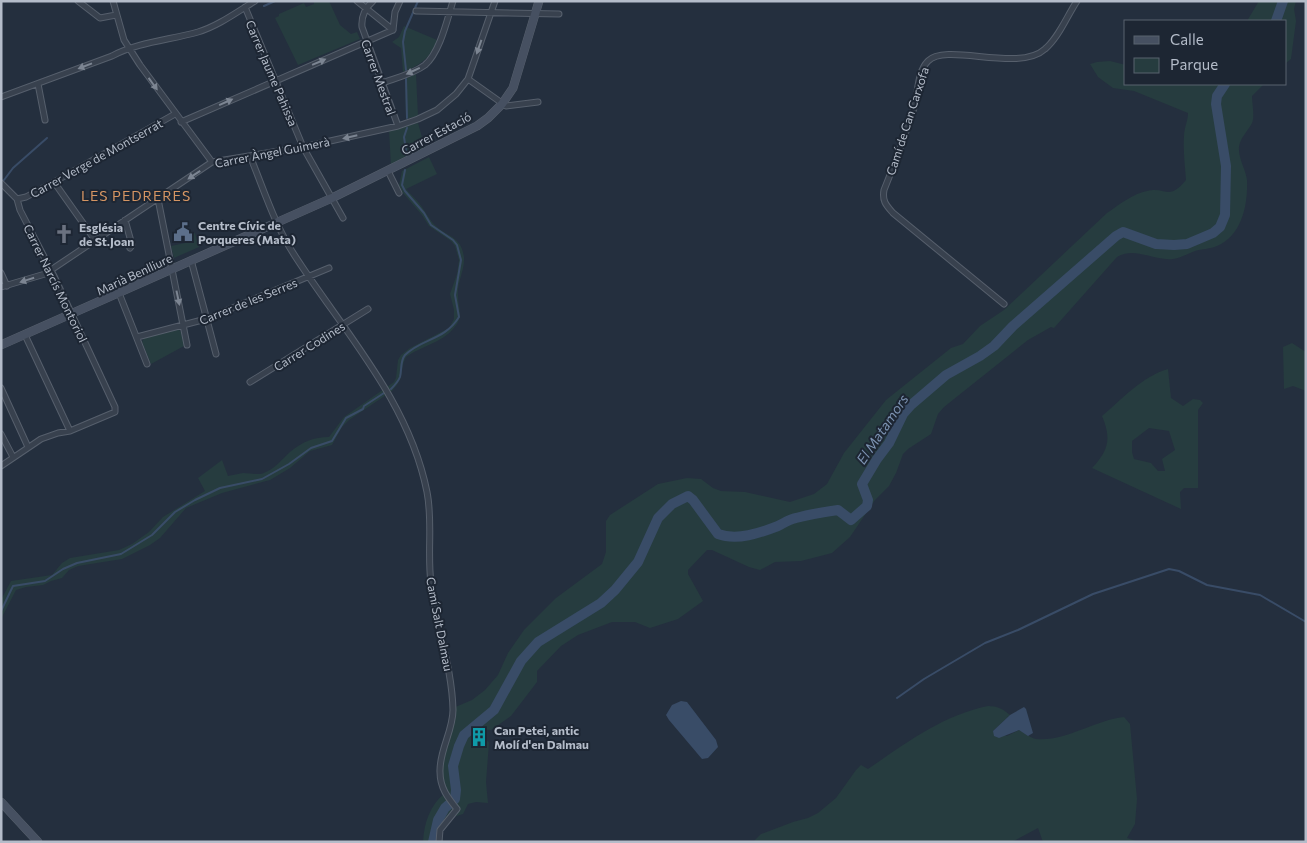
<svg xmlns="http://www.w3.org/2000/svg" width="1307" height="843" font-family="Commissioner,sans-serif">
<style>
.green{fill:#263c3f;fill-rule:evenodd}
.water{fill:#394c67}
.lines{fill:none;stroke-linecap:round;stroke-linejoin:round}
.stream{stroke:#394c67;stroke-width:2}
.river{stroke:#394c67;stroke-width:10}
.street-casing{stroke:#565f6c;stroke-width:7}
.secondary-casing{stroke:#565f6c;stroke-width:9}
.street{stroke:#38414e;stroke-width:5}
.secondary{stroke:#465061;stroke-width:8}
.oneway{fill:#7c8592}
.labels{text-anchor:middle;dominant-baseline:central;stroke-width:4;stroke-linejoin:round;paint-order:stroke}
.street-label{font-size:12px;fill:#b4bcc9;stroke:#1d2633}
.poi-label{font-size:12px;font-weight:bold;fill:#b4bcc9;stroke:#1d2633;text-anchor:start}
.neighbourhood-label{font-size:14px;letter-spacing:1px;fill:#d59563;stroke:#1d2633}
.water-label{font-size:14px;font-style:italic;fill:#7c92b1;stroke:#1d2633}
</style>
<rect width="100%" height="100%" fill="#242f3e"/>
<path class="green" d="M314,1H329L340,25L351,34L357,32L360,39L298,65L275,18L279,16V14L304,3L306,7L314,4Z
M1259,1H1296L1294,9L1296,21L1291,59L1286,63V21H1247Z
M404,26L437,40C431,58 420,65 403,72L401,48L392,42L399,37Z
M1110,61L1126,65V84H1264L1252,96C1252,104 1255,117 1252,123C1248,131 1240,138 1239,147C1238,158 1246,170 1247,180C1248,205 1242,235 1217,246C1210,249 1202,249 1195,251C1187,254 1181,258 1173,259C1154,261 1134,246 1117,257L1054,328L1051,327L1028,340L944,407L938,414L931,434L908,449L903,454L896,473L889,486L875,500L850,537L832,553L801,561L775,562L760,570L749,567L712,550H707L688,570V574L703,601L678,619L650,628L635,622H612L578,635L561,646L537,671V682L511,716L491,730L476,729L472,745C478,747 481,747 485,742L488,741L489,743L486,782L488,803L476,802L468,804L463,814L453,817L442,832L443,842H423C424,823 430,805 445,793L440,772L453,708L472,700L485,690L498,675L508,653L524,630L556,598L602,564L606,552V521L610,515L658,484L687,478L701,479L713,488L721,491L745,492L790,502L814,494L827,484L844,453L886,400L951,348L963,344L980,326L1004,310L1107,213C1119,205 1132,194 1147,191C1166,186 1168,202 1186,180C1185,165 1183,151 1184,136C1184,128 1188,121 1188,113L1134,91L1113,88L1098,77L1090,64L1097,62Z
M416,74L418,116L406,119L405,79Z
M418,123L425,148L391,166L389,130Z
M429,157L437,174L406,189C410,194 415,198 419,203C424,209 427,216 432,222C444,237 461,234 464,257C465,270 457,282 458,295C458,310 465,317 452,330C442,342 420,347 406,357C399,371 406,376 392,391L349,420L342,427L332,445L310,451L290,468L270,480L222,493L186,508L160,538L150,545L122,559L78,566L69,570L62,578L51,581L43,585L26,587L16,590L1,619V600L11,581L52,575L62,563L70,558L119,550L132,544L149,532L163,517L205,491L198,478L222,460L228,476C233,475 238,474 243,473C251,473 259,476 266,472C277,467 282,459 290,452C302,442 314,437 329,437L344,417L394,382L396,378L398,360L401,355L410,348L449,328L454,319V310L450,294L457,274L459,260L455,246L451,241L429,226L422,215L403,193L399,186L402,171Z
M195,233L199,247L174,258L171,246L185,243L183,237Z
M178,329L181,332L184,346L151,364L142,342L144,338Z
M1292,343L1306,352V391L1293,386L1284,389L1283,347Z
M1168,369L1171,398L1183,406L1193,399L1200,400L1203,403L1198,410V488H1184L1180,492L1181,509L1092,468C1108,451 1112,439 1102,416C1122,399 1143,376 1168,369ZM1149,428L1169,431L1175,450L1162,459L1165,471H1158L1151,463L1134,459L1132,452V441Z
M988,706C997,706 1003,709 1010,715L993,731L1007,736L1019,730C1025,733 1030,738 1036,739C1065,742 1095,720 1124,717L1130,724L1137,799L1135,824L1127,838L1139,842H1043L1038,828L1012,842H753L761,834L793,822L808,818L818,813L836,798L856,770L861,765L868,769C906,743 943,715 988,706Z"/>
<path class="water" d="M681,701L687,702L716,740L718,747L708,758L702,759L669,720L666,715L672,705Z
M1024,707L1026,709L1033,733L1028,736L1019,730L999,738L994,736L993,731L1010,715Z"/>
<g class="lines">
<path class="stream" d="M264,6L275,1
M406,70L403,42L405,31L418,1
M406,79L407,118
M407,128L404,137L407,157
M4,180L13,168L47,138
M391,389C394,386 398,382 400,377C402,369 400,361 405,355C422,338 444,341 459,317L455,295L461,260L457,245L453,240L431,225L424,213L405,191L402,185L405,170
M1,611L13,586L45,581L63,569L77,563L121,554L152,535L175,512L195,500L220,488L262,479L289,464L311,448L332,441L346,418L363,409L364,406L384,393
M897,698L924,679L985,643L1018,630L1093,594L1169,569L1179,571L1207,585L1260,595L1306,622"/>
<path class="river" d="M1276,21L1283,1
M433,842L438,820L445,808L455,799L456,790L453,766L459,746L464,735L494,710L521,661L538,642L601,603L615,590L638,562L658,518L672,504L688,496L693,500L718,534C737,541 760,533 778,526C784,523 790,519 796,518C810,514 824,512 838,510L851,520L867,506L868,500L862,484L877,459L889,443L903,414L911,405L946,375L980,356L994,346L1013,326L1116,236L1123,232L1156,244L1174,245L1187,244L1213,233L1220,227L1225,215L1226,166L1216,104L1217,96L1225,84"/>
<g class="street-casing">
<path id="street" d="M78,1L100,18L116,15
M113,1L124,40L140,65L212,162
M357,1L393,30
M373,1C365,8 361,16 362,27L398,126
M245,7L303,147L343,218
M416,11L559,14
M468,79L506,106L538,102
M382,83C396,78 413,74 425,65C440,52 447,20 453,1
M38,84L45,120
M1,97L112,56C138,42 170,40 198,32C218,26 237,12 255,1
M181,122L393,30L395,12L400,1
M250,156C264,190 275,226 295,256C344,332 409,401 427,492C433,522 427,553 431,583C436,626 452,666 453,710C453,731 439,751 440,772C440,788 448,798 457,809L440,830L439,842
M388,171L399,193
M54,182L95,240
M1,183L17,199L20,210L54,276L115,407V412L70,431L58,433L41,439L1,466
M17,199L26,197L54,182L175,114
M158,199L187,345
M125,220L132,245L130,248
M191,260L216,354
M1,273L7,286
M1,287L45,274L212,162L303,147L398,126L418,119L437,110L456,94L468,79L495,1
M119,293L147,364
M1004,304L893,213C886,205 882,201 884,190C895,163 905,135 914,108C918,94 917,72 928,61C946,42 1019,73 1045,49C1059,37 1067,16 1077,1
M25,335L70,431
M137,337L206,319L329,268
M250,382L368,309
M1,388L28,447
M1,434L13,457"/>
</g>
<g class="secondary-casing">
<path id="secondary" d="M1,345L332,198L477,126L488,118L502,104L513,88L539,1
M1,802L38,842"/>
</g>
<use href="#street" class="street"/>
<use href="#secondary" class="secondary"/>
</g>
<defs><path id="oneway-solid" d="M-6-.8H1V-3.2L6.5 0L1 3.2V.8H-6Z" transform="scale(1.25)"/></defs>
<g class="oneway">
<use href="#oneway-solid" transform="translate(479 47) rotate(109)"/>
<use href="#oneway-solid" transform="translate(319 62) rotate(-23)"/>
<use href="#oneway-solid" transform="translate(85 66) rotate(159)"/>
<use href="#oneway-solid" transform="translate(413 71) rotate(155)"/>
<use href="#oneway-solid" transform="translate(153 84) rotate(54)"/>
<use href="#oneway-solid" transform="translate(226 102) rotate(-24)"/>
<use href="#oneway-solid" transform="translate(350 137) rotate(167)"/>
<use href="#oneway-solid" transform="translate(194 175) rotate(146)"/>
<use href="#oneway-solid" transform="translate(27 280) rotate(163)"/>
<use href="#oneway-solid" transform="translate(178 298) rotate(78)"/>
</g>
<defs>
<g id="civic-bare" transform="scale(1.5)"><path d="M-.6-6.5H3V-4.5H.6V-3L4-1V1h2V6H-6V1h2V-1L-.6-3ZM-1.2 2.5V6h2.4V2.5Z" fill="#5c6f8a" stroke="#1d2633" stroke-width="2.5" paint-order="stroke"/></g>
<g id="church-bare" transform="scale(1.5)"><path d="M-1.2-6h2.4v3.5h3.3v2.4h-3.3V6h-2.4V-.1h-3.3v-2.4h3.3Z" fill="#6b7280" stroke="#1d2633" stroke-width="2.5" paint-order="stroke"/></g>
<g id="building-bare" transform="scale(1.5)"><path d="M-4-6H4V6H1V3H-1V6H-4ZM-2.5-4.3h1.7v1.8h-1.7ZM.8-4.3h1.7v1.8H.8ZM-2.5-1h1.7V.8h-1.7ZM.8-1h1.7V.8H.8Z" fill="#0f9aa8" stroke="#1d2633" stroke-width="2.5" paint-order="stroke"/></g>
</defs>
<g fill-rule="evenodd">
<use href="#civic-bare" x="183" y="232"/>
<use href="#church-bare" x="64" y="234"/>
<use href="#building-bare" x="479" y="737"/>
</g>
<g class="labels">
<g class="street-label">
<text transform="translate(272 73) rotate(67)">Carrer Jaume Pahissa</text>
<text transform="translate(379 77) rotate(70)">Carrer Mestral</text>
<text transform="translate(907 121) rotate(-72)">Camí de Can Carxofa</text>
<text transform="translate(436 133) rotate(-28)">Carrer Estació</text>
<text transform="translate(272 152) rotate(-11)">Carrer Àngel Guimerà</text>
<text transform="translate(96 158) rotate(-29)">Carrer Verge de Montserrat</text>
<text transform="translate(134 274) rotate(-25)">Marià Benlliure</text>
<text transform="translate(56 283) rotate(64)">Carrer Narcís Montoriol</text>
<text transform="translate(248 301) rotate(-22)">Carrer de les Serres</text>
<text transform="translate(309 346) rotate(-32)">Carrer Codines</text>
<text transform="translate(440 624) rotate(79)">Camí Salt Dalmau</text>
</g>
<g class="poi-label">
<text x="198" y="225">Centre Cívic de<tspan x="198" dy="14">Porqueres (Mata)</tspan></text>
<text x="79" y="227">Església<tspan x="79" dy="14">de St.Joan</tspan></text>
<text x="494" y="730">Can Petei, antic<tspan x="494" dy="14">Molí d'en Dalmau</tspan></text>
</g>
<g class="neighbourhood-label">
<text x="136" y="195">LES PEDRERES</text>
</g>
<g class="water-label">
<text transform="translate(882 429) rotate(-56)">El Matamors</text>
</g>
</g>
<rect width="1307" height="843" fill="none" stroke="#b4bcc9" stroke-width="5"/>
<rect x="1124" y="20" width="162" height="65" fill="#1d2633" stroke="#59626f"/>
<rect x="1134" y="36" width="25" height="8" fill="#465061" stroke="#59626f"/>
<text x="1170" y="45" font-size="15" fill="#b4bcc9">Calle</text>
<rect x="1134" y="58" width="25" height="15" fill="#263c3f" stroke="#59626f"/>
<text x="1170" y="70" font-size="15" fill="#b4bcc9">Parque</text>
</svg>
